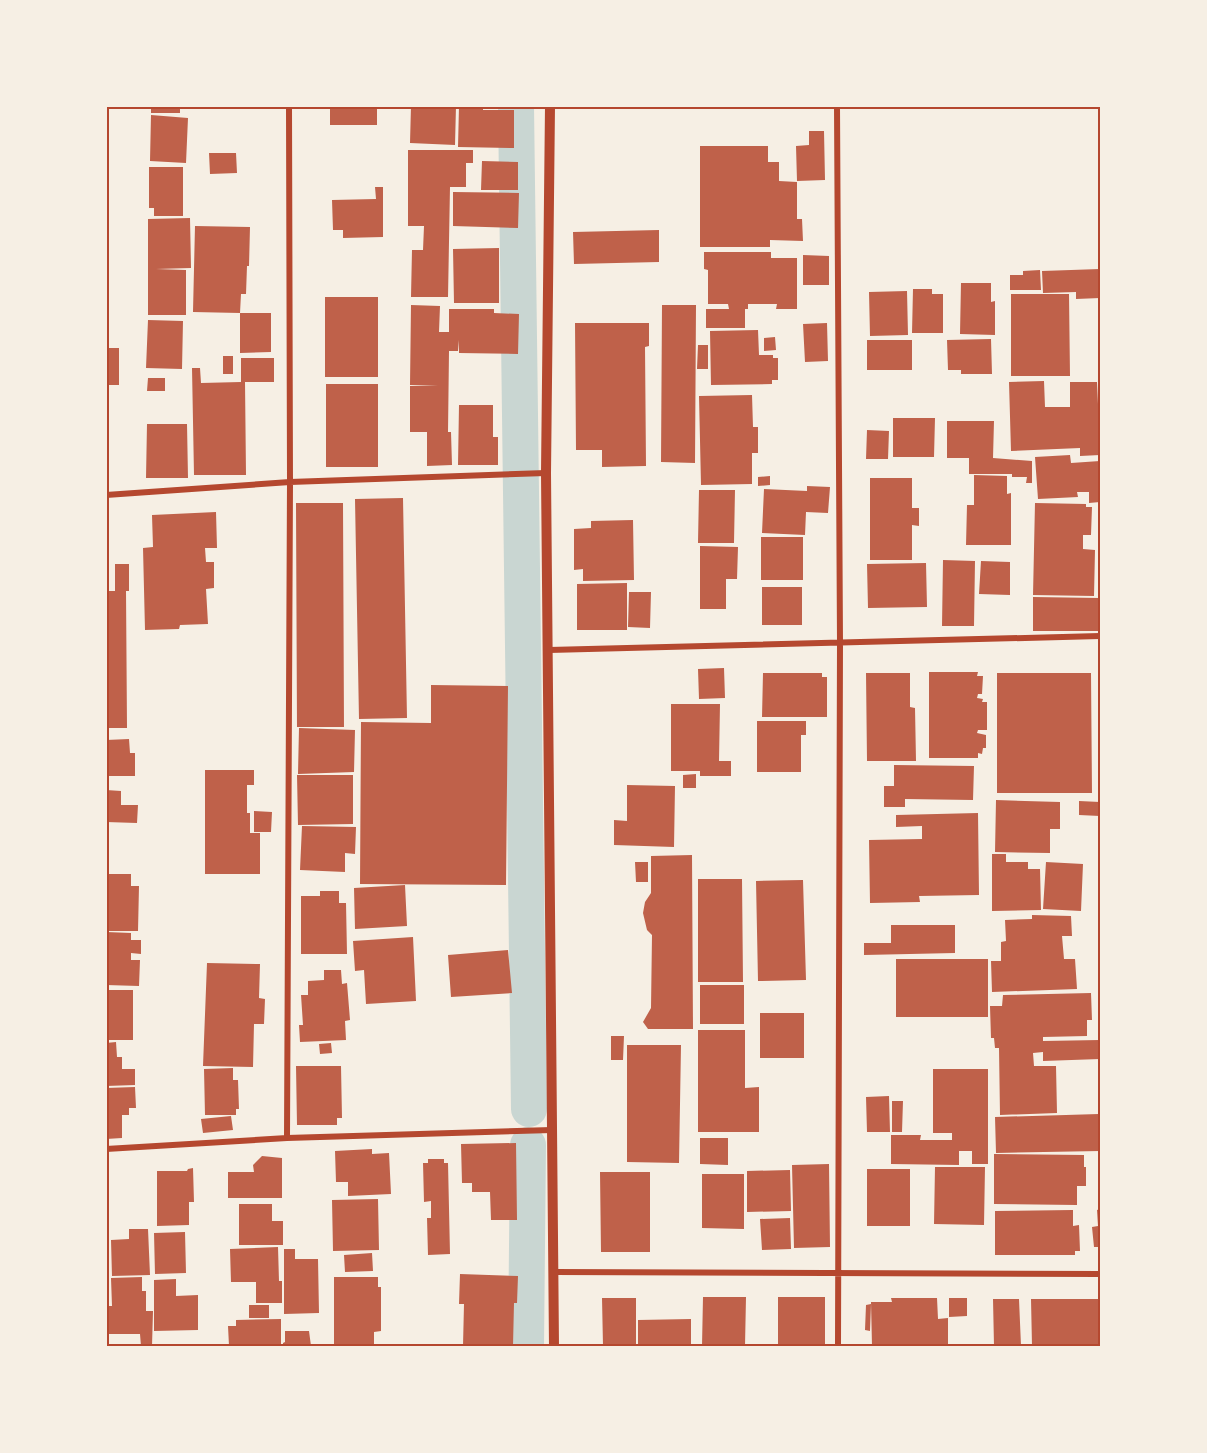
<svg xmlns="http://www.w3.org/2000/svg" width="1207" height="1453" font-family="Manrope,sans-serif">
<style>
.lines{fill:none;stroke-linecap:round;stroke-linejoin:round}
.canal{stroke:#c9d6d2;stroke-width:36}
.building{fill:#bf614a}
.minor{stroke:#b5482f;stroke-width:6}
.tertiary{stroke:#b5482f;stroke-width:10}
.neatline{fill:none;stroke:#b5482f;stroke-width:2}
</style>
<rect width="100%" height="100%" fill="#f6efe4"/>
<g class="lines">
<path class="canal" d="M516,106L529,1109
M526,1346L528,1145"/>
</g>
<path class="building" d="M151,106H180V113H151Z
M330,106H377V125H330Z
M411,106H456L455,145L410,143Z
M459,106H483V110H514V148L458,147Z
M151,115L188,118L186,163L150,161Z
M809,131H824L825,180L797,181L796,146L809,145Z
M700,146H768V162H779V181L797,182V219H802L803,241L770,240V247H700Z
M408,150H473V163H466V187H450L448,297H411L412,250H423L424,226H408Z
M209,153H236L237,173L210,174Z
M482,161L518,162V190H481Z
M149,167H183V216H154V208H149Z
M375,187H383V237L343,238V230H333L332,200L376,199Z
M453,192L519,193L518,228L453,226Z
M190,218L191,268L156,269L186,270V315H148V219Z
M195,226L250,227L249,266H247L246,294H241L240,313L193,312Z
M659,230V262L574,264L573,232Z
M499,248V303H454L453,249Z
M704,252H771V258H797V309H776L777,304H748V309H745V328H706V309H729L728,304H708V270L704,269Z
M803,255L829,256V285H803Z
M1100,269V298L1076,299V292L1043,293L1042,271Z
M1040,270L1041,290H1010V275H1023V271Z
M961,283H991V302L995,301V335L960,334Z
M913,289H932V294H943V333H912Z
M907,291L908,335L870,336L869,292Z
M1011,294H1069L1070,376H1011Z
M325,297H378V377H325Z
M411,305L440,306L439,332H449V309H494V313L519,314L518,354L459,353V340L458,351H449L448,432H451L452,465L427,466V432H410V386H438L410,385Z
M662,305H696L695,463L661,462Z
M240,313H271V352L240,353Z
M148,320L183,321L182,369L146,368Z
M575,323H649V346L645,347L646,466L602,467V450H576Z
M827,323L828,361L805,362L803,324Z
M758,330L759,355H773V358H778V380H772V384L711,385L710,331Z
M775,337L776,350L764,351V338Z
M991,339L992,374H961V370H948L947,340Z
M867,340H912V370H867Z
M698,345H708V369H697Z
M106,348H119V385H106Z
M223,356H233V374H223Z
M241,358H274V382H245L246,475H194L192,368H200L201,383L241,382Z
M148,378H165V391H147Z
M1044,381L1045,407H1070V382H1097L1098,404H1100V455L1080,456V448L1011,451L1009,382Z
M326,384H378V467H326Z
M752,395L753,427H758V453H752V484L701,485L699,396Z
M459,405H493V437H498V465H458Z
M893,418H935L934,457H893Z
M947,421H994L993,458L1032,461V483H1026L1027,477H1012V474H969V458H947Z
M147,424H187L188,478H146Z
M867,430L889,431L888,459H866Z
M1070,455L1071,463L1100,461V502L1089,503V492H1077L1078,497L1038,499L1035,457Z
M974,475L1007,476V494L1011,493V545H966L967,505H974Z
M770,476V485L758,486V477Z
M870,478H912V508H919V526L912,525V560H870Z
M807,486L830,487L828,513L806,512L805,535L762,533L764,489L807,491Z
M699,490H735L734,543H698Z
M403,498L407,718L359,719L355,499Z
M296,503H343L344,727H297Z
M1035,503L1086,504V507H1092L1091,535H1083V549L1095,550L1094,596L1033,595Z
M216,512L217,548H205L206,562H214V588L206,589L208,624L180,625L179,629L145,630L143,548L153,547L152,515Z
M633,520L634,580L583,581V569L574,570V529L591,528V521Z
M761,537H803V580H761Z
M700,546L738,547L737,579H726V609H700Z
M943,560L975,561L974,626H942Z
M981,561L1010,562V595L979,594Z
M926,563L927,607L868,608L867,564Z
M115,564H129V591H126L127,728H106V591H115Z
M627,583V630H577V584Z
M762,587H802V625H762Z
M629,592H651L650,628L628,627Z
M1033,597L1099,598V631H1033Z
M724,668L725,698L699,699L698,669Z
M929,672H978L977,676H983L982,694H978L977,698L983,699L982,702H987V730H978L977,733L986,735V748H983L982,754L978,753V758H929Z
M763,673H822V677H827V717H762Z
M866,673H910V707L915,708L916,761H867Z
M997,673H1091L1092,793H997Z
M431,685L508,686L506,885L360,884L361,722L431,723Z
M671,704H720L719,761H731V776H700V771H671Z
M757,721H806V735H801V772H757Z
M299,728L355,730L354,772L298,774Z
M129,739L130,753H135V776H106V740Z
M894,765L974,766L973,800L905,799V807H884V786H894Z
M205,770H254V785H247V813H250V833H260V874H205Z
M696,774V788H683V775Z
M297,775H353V824L298,825Z
M627,785L675,786L674,847L614,845V820L627,821Z
M106,790L121,791V805H138L137,823L106,822Z
M996,800L1060,802V829H1050V853L995,852Z
M1079,801L1100,802V816L1079,815Z
M254,811L272,812L271,832H254Z
M978,813L979,895L919,896L920,902L870,903L869,840L922,839V826L896,827V815Z
M302,826L356,827L355,854L345,853V872L300,870Z
M992,854H1006V862H1028V869H1040L1041,910L992,911Z
M692,855L693,1029H648L643,1022L651,1008L652,935L647,930L643,913L645,902L651,893V856Z
M635,862H648V882H636Z
M1046,862L1083,864L1081,911L1043,909Z
M106,874H131V886H139L138,931H106Z
M698,879H742L743,982H698Z
M803,880L806,980L758,981L756,881Z
M405,885L407,926L355,929L354,888Z
M320,891H339V903H346L347,954H301V896H320Z
M1032,915L1071,916L1072,936H1062L1064,959H1075L1077,989L992,992L991,961H1001V942L1006,941L1005,920L1032,919Z
M891,925H955V953L864,955V943H891Z
M106,932L131,933V940H141V954L131,953V960H140L139,986L106,985Z
M413,937L416,1001L366,1004L364,970L355,971L353,941Z
M508,950L512,993L451,997L448,955Z
M896,959H988V1017H896Z
M207,963L260,964L259,998L265,999L264,1024H254L253,1067L203,1066Z
M324,970H341L342,984L347,983L350,1020L345,1021L346,1040L300,1042L299,1025H303L301,995H308V981L324,980Z
M700,985H744V1024H700Z
M106,990H133V1040H106Z
M1091,993L1092,1020H1087V1036L1043,1037V1041L1100,1040V1059L1043,1061V1052L1033,1053L1034,1066H1056L1057,1113L1000,1115L999,1048H995L994,1038H991L990,1006H1002L1003,995Z
M760,1013H804V1058H760Z
M698,1030H745V1088L759,1087V1132H698Z
M611,1036H624L623,1060H611Z
M116,1042L117,1057H122V1069H135V1085L106,1086V1043Z
M331,1043L332,1053L320,1054L319,1044Z
M627,1045H681L679,1163L627,1162Z
M296,1066H341L342,1118H337V1125H297Z
M233,1068V1080H238L239,1109H236V1115H205L204,1069Z
M933,1069H988V1164H972V1151H959V1165L891,1164V1135H921L920,1140H952V1133H933Z
M135,1087L136,1108H129V1115H122V1138L106,1139V1088Z
M889,1096L890,1132H867L866,1097Z
M892,1101H903L902,1132H892Z
M1099,1114L1100,1151L996,1153L995,1117Z
M231,1116L233,1130L203,1133L201,1119Z
M700,1138H728V1165L700,1164Z
M516,1143L517,1220H491L490,1192H472V1183H462L461,1144Z
M372,1149V1154L389,1153L391,1194L348,1196V1182H336L335,1151Z
M994,1154L1084,1155V1167H1086V1186H1077V1205L994,1204Z
M262,1156L282,1158V1198H228V1172H254L253,1165Z
M428,1159H444V1163H448L450,1254L428,1255L427,1218H431V1201L424,1202L423,1163H428Z
M829,1164L830,1247L794,1248L792,1165Z
M935,1167H985L984,1225L934,1224Z
M193,1168L194,1202H189V1225L157,1226V1171H187L188,1169Z
M867,1169H910V1226H867Z
M790,1170L791,1211L747,1212V1171Z
M600,1172H650V1252H601Z
M702,1174H744V1229L702,1228Z
M378,1199L379,1250L333,1251L332,1200Z
M239,1204H272V1221H283V1245H239Z
M1100,1209V1247H1094L1092,1227L1098,1226L1097,1210Z
M1073,1210V1226L1079,1225L1080,1251H1075V1255H995V1211Z
M790,1218L791,1249L762,1250L760,1219Z
M129,1229H148L150,1275L112,1276L111,1240L129,1239Z
M185,1232L186,1273L155,1274L154,1233Z
M278,1247L279,1281H282V1303H256V1282H231L230,1249Z
M284,1249H295V1259H318L319,1313L284,1314Z
M372,1253L373,1271L345,1272L344,1255Z
M460,1274L518,1276L517,1303H514L513,1346H463L464,1304H459Z
M142,1277V1291H146V1311H153L152,1346H141L140,1334H109V1306H112L111,1278Z
M334,1277H378V1287H381V1331L374,1332V1346H334Z
M176,1279V1296L198,1295V1330L154,1331V1280Z
M703,1297H746L745,1346H702Z
M778,1297H825V1346H778Z
M602,1298H636V1346H603Z
M891,1298H937L938,1319L948,1318V1346H872L871,1302H892Z
M949,1298H967V1316L949,1317Z
M993,1299H1019L1021,1346H994Z
M1031,1299H1100V1346H1032Z
M871,1304L870,1331L865,1330L866,1305Z
M249,1305H269V1318H249Z
M281,1319V1346H229L228,1326H236V1320Z
M691,1319V1346H638V1320Z
M285,1331H309L311,1346H283V1343L285,1342Z"/>
<g class="lines">
<path class="minor" d="M837,106L840,642L838,1346
M106,495L290,482L546,473
M549,650L1100,636
M287,1138L290,482L289,106
M106,1149L287,1138L552,1130
M554,1272L1100,1274"/>
<path class="tertiary" d="M550,106L546,473L554,1346"/>
</g>
<rect width="1207" height="1453" fill="none" stroke="#f6efe4" stroke-width="216"/>
<rect x="108" y="108" width="991" height="1237" class="neatline"/>
</svg>
